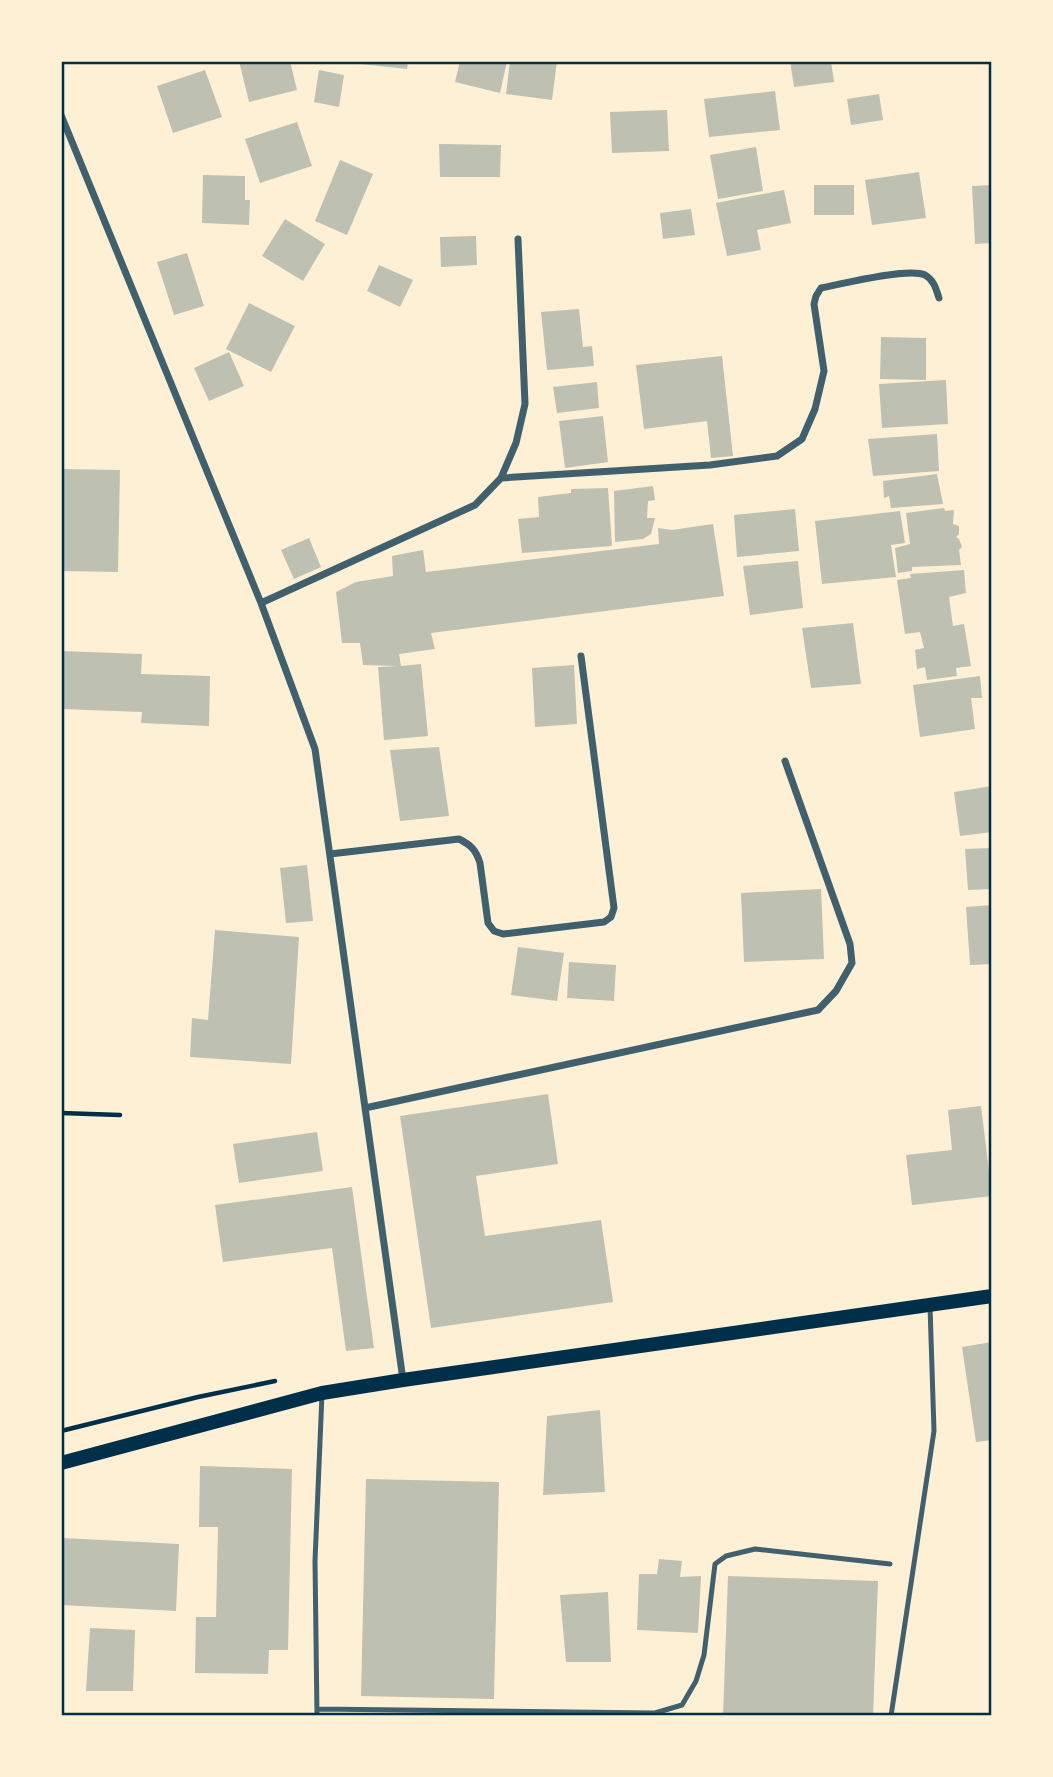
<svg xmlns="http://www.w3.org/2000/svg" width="1053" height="1777" font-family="'Noto Sans',sans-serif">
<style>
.building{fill:#bec0b2}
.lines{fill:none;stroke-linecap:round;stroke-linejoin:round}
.path{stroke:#003049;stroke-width:4.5}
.service{stroke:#3f606c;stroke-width:5}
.minor{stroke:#3f606c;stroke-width:7}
.secondary{stroke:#003049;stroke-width:14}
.neatline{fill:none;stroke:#003049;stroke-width:2.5}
</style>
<rect width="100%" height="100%" fill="#fdf0d5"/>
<path class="building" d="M239,61H290L297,90L249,102Z
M361,61H408L407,69L361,64Z
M460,61H507L500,93L455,82Z
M510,61H557L552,100L506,94Z
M790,61H831L834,82L794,87Z
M205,70L222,117L173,133L157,86Z
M319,70L344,75L339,107L314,102Z
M775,91L780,130L709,137L704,99Z
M879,94L883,120L851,125L847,99Z
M667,110L669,151L612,153L610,112Z
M297,122L312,166L260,183L245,139Z
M439,144L501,145L500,177H440Z
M756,147L763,191L718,199L710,155Z
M340,160L373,174L347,235L315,221Z
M919,172L926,218L872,225L865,180Z
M203,175L245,176V200H250L249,225L202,223Z
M814,185H854V215H814Z
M992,185V243L975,244L972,186Z
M784,190L791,223L757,230L761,250L727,256L716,203Z
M691,209L695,235L663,239L660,213Z
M285,219L325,244L303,281L262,256Z
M476,236L477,265L441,267L440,237Z
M187,253L204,306L174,315L157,262Z
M379,265L413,280L400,307L367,291Z
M249,303L295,326L271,372L226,349Z
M579,309L583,347L592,346L594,366L547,370L541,312Z
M881,337L926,338V380L880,379Z
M229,352L244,386L209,401L194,368Z
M722,356L733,456L711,458L707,421L644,429L636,365Z
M946,380L948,424L882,428L879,384Z
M597,382L599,408L557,413L553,387Z
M603,416L608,462L565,468L559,421Z
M937,434L939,471L873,476L868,439Z
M61,469L120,470L118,572L61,571Z
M937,474L943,504L891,508L889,496L884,498L883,481Z
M653,486L655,500L648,501L647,518H655L651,534L643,539L615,542L614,491Z
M608,488L612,546L522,553L518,519L539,517L538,497L571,493V489Z
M944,508L945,511L954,510L953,524L959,526V534L956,537L959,539L962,547L959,550L961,565L912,567V571L898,573L895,548L910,544L906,513Z
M795,509L799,551L737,557L734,515Z
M900,511L905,543L891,545L896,577L822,584L815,521Z
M713,524L724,596L431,633L435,649L399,654L401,666L421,664L428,736L384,740L378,667L398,666L363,665L360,643H342L336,592L356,582L393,576L392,556L423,550L426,572L659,544L658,528L672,530Z
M309,538L321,567L294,579L281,550Z
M798,561L803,608L750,615L743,566Z
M964,570L966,593L949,597L953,626L964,624L971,666L956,668L957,676L927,680L925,667L917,669L915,650L924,648L920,632L905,634L897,580L911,578L910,574Z
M853,623L861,684L811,688L802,628Z
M61,651L142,654L141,674L210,676L209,726L141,723L142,712L61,709Z
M574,665L577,724L535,727L532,668Z
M980,676L982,698H971L975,729L920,737L913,685Z
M439,747L449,816L400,821L390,750Z
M992,786V832L960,836L954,792Z
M992,848V889L968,890L965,849Z
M307,865L313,921L286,923L280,868Z
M821,889L824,959L744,962L741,893Z
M992,905V964L970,965L966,907Z
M215,930L299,937L291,1064L190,1057L192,1018L208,1020Z
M518,947L564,953L557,1001L511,995Z
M569,962L616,965L614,1001L567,998Z
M548,1094L558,1164L476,1176L485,1236L601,1220L613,1302L431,1328L400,1116Z
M981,1106L992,1196L912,1205L906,1155L952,1150L948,1110Z
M317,1132L323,1171L239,1183L233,1144Z
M352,1187L374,1348L346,1351L332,1248L223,1262L215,1205Z
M992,1342V1440L976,1442L962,1347Z
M600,1410L605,1492L543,1495L547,1416Z
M200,1466L292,1469L288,1650H269L268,1674L195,1673L196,1617H216L218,1527H199Z
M366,1479L499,1482L494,1699L361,1696Z
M63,1538L179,1544L176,1611L61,1605Z
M659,1559L682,1561L680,1577L701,1576L698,1633L637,1630L639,1574H657Z
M728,1576L878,1581L873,1716H723Z
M608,1592L611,1662H566L560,1595Z
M90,1628L135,1630L133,1691H86Z"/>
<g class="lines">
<path class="path" d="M61,1113L120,1115
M61,1431L198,1397L275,1381"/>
<path class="service" d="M317,1709L655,1713L682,1705L696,1681L704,1655L715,1564L726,1556L755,1549L890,1564
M317,1716L315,1561L322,1394
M891,1716L934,1431L930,1306"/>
<path class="minor" d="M61,115L261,603L315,749L403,1380
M501,478L710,465L777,456L802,439L815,409L824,371L814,304L816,296L821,288C841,284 909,267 925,275C934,280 936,289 939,298
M261,603L475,505L501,478L516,443L525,404L518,239
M330,854L459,839C471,845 476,850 480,863L488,923L494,931L503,934L604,922L611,917L614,908L581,656
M365,1108L818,1010L836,991L852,963L850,944L785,761"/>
<path class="secondary" d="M61,1463L322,1393L403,1380L992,1296"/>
</g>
<rect width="1053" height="1777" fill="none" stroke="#fdf0d5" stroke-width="126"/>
<rect x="63" y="63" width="927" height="1651" class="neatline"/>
</svg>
